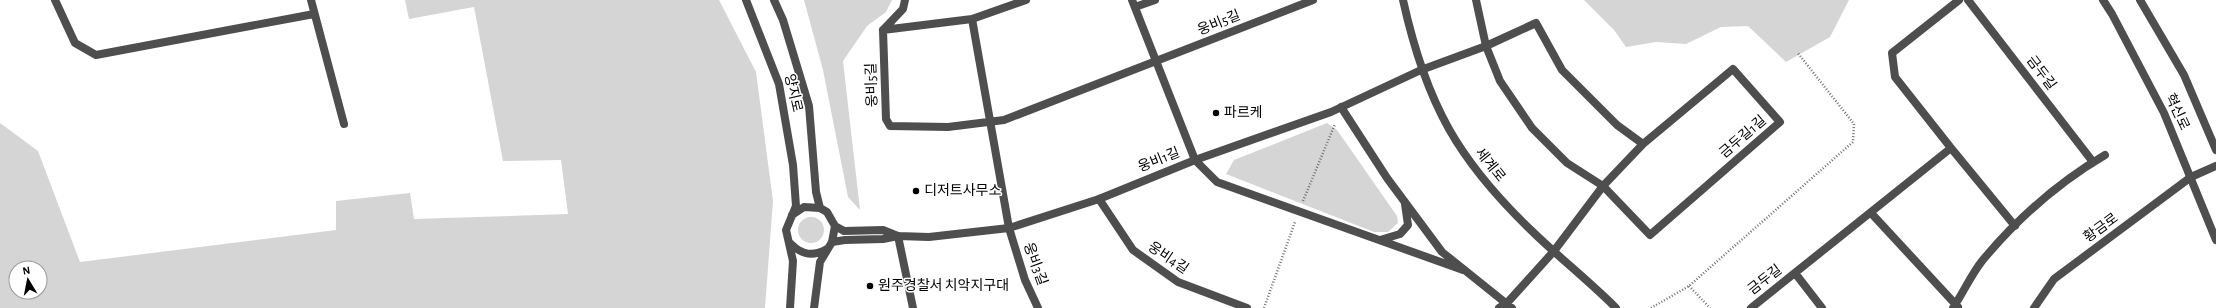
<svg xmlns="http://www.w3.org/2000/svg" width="2216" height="308" font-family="'Alegreya Sans','Noto Sans KR',sans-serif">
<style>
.green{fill:#d5d5d5;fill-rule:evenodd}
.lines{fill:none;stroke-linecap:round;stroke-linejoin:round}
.path{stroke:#707070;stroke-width:2.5;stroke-dasharray:1 2;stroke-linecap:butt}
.service{stroke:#4e4e4e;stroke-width:8}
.minor{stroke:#4e4e4e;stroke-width:8}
.tertiary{stroke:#4e4e4e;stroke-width:8}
.poi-dot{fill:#000;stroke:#fff;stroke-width:1.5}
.labels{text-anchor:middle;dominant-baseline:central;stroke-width:3;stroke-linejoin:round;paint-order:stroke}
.street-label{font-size:14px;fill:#000;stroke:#fff}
.poi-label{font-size:14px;fill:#000;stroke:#fff;text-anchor:start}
</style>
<rect width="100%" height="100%" fill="#fff"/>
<path class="green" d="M405,0H719L756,72L773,201L765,308H0V123L38,151L80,262L336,230V201L410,193L414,219L568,214L561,160L503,161L474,7L409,19ZM16,268H40V292H16Z
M804,0H892L886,12L867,26L843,61L860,210L848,197L823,70Z
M1584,0H1849L1830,37L1786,62L1748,26L1721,27L1686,44L1656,42L1626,47L1614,30Z
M1327,123L1337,130L1397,216L1398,223L1388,232H1374L1226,174L1234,160Z
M798 230a13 13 0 1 1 26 0a13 13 0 1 1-26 0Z"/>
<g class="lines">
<path class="path" d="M1303,201L1335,124
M1689,286L1710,308
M1264,308L1295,222
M1651,308L1689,286L1853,142L1854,124L1797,52"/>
<path class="service" d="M55,0L75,43L96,55L314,14
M311,0L344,124"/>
<path class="minor" d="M1132,0L1195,160L1217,182L1463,270
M1476,0L1486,46L1500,81L1532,128L1567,163L1603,186L1650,235L1780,122L1733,69L1643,144L1603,186L1554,251L1507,303L1499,308
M1959,0L1892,53L1895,77L1951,148L2015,226
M1968,0L2093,162
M1135,7L1155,0
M972,19L1009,228L1025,280L1038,308
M883,30L886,119L890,126L948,127L1004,120L1313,0
M883,30L972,19L1026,0
M883,30L903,9L905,0
M1421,70L1486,46L1536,23L1562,70L1617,125L1643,144
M1341,107L1387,178L1442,252L1512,308
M1099,199L1133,250L1178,282L1247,308
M1871,213L1958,307
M898,236L913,308
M1380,240L1400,234L1408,225L1405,204
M1795,273L1822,308
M1751,308L1951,148
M1953,308C1963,293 1971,275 1982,261C2017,219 2059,182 2105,155
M2034,308L2054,279L2191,177"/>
<path class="tertiary" d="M746,0L779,84L793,165L796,206L786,230L793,261L790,308
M774,0L783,20L809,106L816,192L820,208
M1403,0C1426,104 1458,161 1535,234C1561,259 1590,282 1616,308
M2103,0L2112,14L2164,113L2216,240
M2140,0L2184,75L2216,150
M2191,177L2216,166
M792,215L804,207L820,208L827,212L835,226L832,242L820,262L814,308
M835,226L844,231L883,230L898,236
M832,242L845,240L883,239L898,236L929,237L1009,228L1099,199L1195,160L1331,112L1421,70
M791,244C802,255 813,257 827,249"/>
</g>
<g class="poi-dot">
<circle cx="1216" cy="113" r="4"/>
<circle cx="916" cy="191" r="4"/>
<circle cx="870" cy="286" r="4"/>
</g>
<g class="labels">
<g class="street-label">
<text transform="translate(1219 23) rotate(-22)">웅비5길</text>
<text transform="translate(2041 73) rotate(53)">금두길</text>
<text transform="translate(872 85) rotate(-92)">웅비5길</text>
<text transform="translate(793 93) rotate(77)">양지로</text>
<text transform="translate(2177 112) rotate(65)">혁신로</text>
<text transform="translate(1743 137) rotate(-41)">금두길1길</text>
<text transform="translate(1159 160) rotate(-22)">웅비1길</text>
<text transform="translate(1490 165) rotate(51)">세계로</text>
<text transform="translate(2101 228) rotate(-36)">황금로</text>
<text transform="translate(1168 258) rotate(34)">웅비4길</text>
<text transform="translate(1035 264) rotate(70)">웅비3길</text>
<text transform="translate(1765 280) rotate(-38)">금두길</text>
</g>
<g class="poi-label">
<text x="1224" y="113">파르케</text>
<text x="924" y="191">디저트사무소</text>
<text x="878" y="286">원주경찰서 치악지구대</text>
</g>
</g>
<g transform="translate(28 280) rotate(350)"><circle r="19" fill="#ffffff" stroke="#999999"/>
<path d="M0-3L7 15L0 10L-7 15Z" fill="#000000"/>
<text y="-6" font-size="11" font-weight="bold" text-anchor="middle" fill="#000000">N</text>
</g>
</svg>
